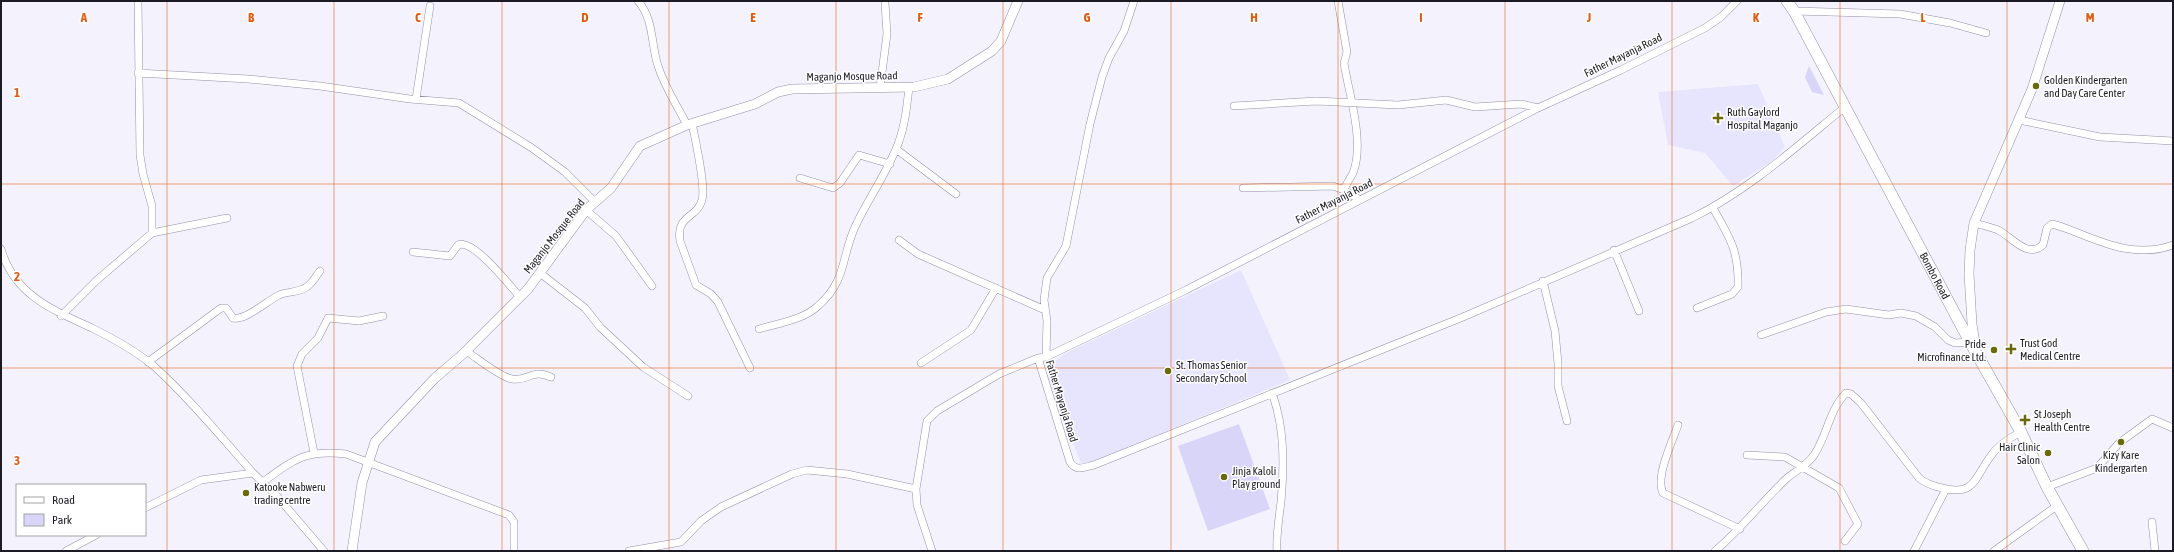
<svg xmlns="http://www.w3.org/2000/svg" width="2174" height="552" font-family="'Asap Condensed',sans-serif">
<style>
.built{fill:#e7e4fe}
.green{fill:#d8d5f8}
.lines{fill:none;stroke-linecap:round;stroke-linejoin:round}
.minor-casing{stroke:#9290a6;stroke-width:8}
.tertiary-casing{stroke:#9290a6;stroke-width:10}
.primary-casing{stroke:#9290a6;stroke-width:12}
.minor{stroke:#fff;stroke-width:7}
.tertiary{stroke:#fff;stroke-width:9}
.primary{stroke:#fff;stroke-width:11}
.grid{fill:none;stroke:#e8590c;stroke-width:1;stroke-opacity:0.55}
.poi-dot{fill:#6a6a08;stroke:#fff;stroke-width:1.5}
.labels{text-anchor:middle;dominant-baseline:central;stroke-width:3;stroke-linejoin:round;paint-order:stroke}
.street-label{font-size:11px;fill:#1c1b24;stroke:#fff}
.poi-label{font-size:11px;fill:#1c1b24;stroke:#fff;text-anchor:start}
.grid-label{font-size:13px;text-anchor:middle;font-weight:bold;fill:#e8590c;stroke:#fff;stroke-width:3;stroke-linejoin:round;paint-order:stroke}
</style>
<rect width="100%" height="100%" fill="#f4f3fd"/>
<path class="built" d="M1758,84L1785,147L1771,162L1733,186L1705,153L1668,145L1658,92Z
M1241,270L1290,380L1082,466L1048,378L1050,365L1066,353Z"/>
<path class="green" d="M1809,66L1824,95L1812,92L1805,77Z
M1239,424L1270,509L1208,531L1178,446Z"/>
<g class="lines">
<g class="minor-casing">
<path id="minor" d="M138,1L140,155L143,174L152,206V233
M638,1C654,19 651,45 658,66C665,88 677,105 687,125
M1338,1L1347,52L1344,63C1349,95 1365,142 1353,173C1350,179 1346,184 1344,190
M1794,11L1900,14L1950,23L1986,33
M138,73L248,79L320,86L410,99L459,103L532,148L565,172L595,202
M880,88L887,34L885,3
M416,99L430,6
M1234,106L1316,101L1398,105L1446,100L1475,107L1521,104L1538,108
M2019,120L2100,137L2173,141
M692,123C695,139 706,186 702,200C697,219 676,214 680,241L696,285L711,294L718,302L750,368
M896,149L956,194
M800,178L833,188L840,183L859,155L890,164
M1243,188L1333,186L1344,190L1360,200
M586,210L616,236L652,286
M1974,223C1982,225 1991,227 1998,230C2012,237 2027,259 2043,245L2047,228L2052,224C2061,226 2070,230 2078,233C2110,246 2139,257 2173,245
M899,240L918,254L1045,310
M1,249C14,295 53,310 92,328C114,339 138,352 156,368C191,400 222,438 253,473
M1614,250L1639,311
M413,252L450,256L458,245C473,238 510,286 520,297
M540,273L585,308L600,327L643,367L688,396
M1543,281L1555,331L1558,363V386L1567,421
M1697,308L1732,294L1738,287C1739,251 1730,238 1713,208
M61,316L97,280L152,233L227,218
M759,329C779,323 803,320 818,306C847,281 841,257 855,227C868,199 887,173 898,144C905,126 907,106 909,87
M1761,335L1826,312L1846,309L1889,315L1901,313L1916,316L1935,327L1948,340L1955,343L1970,342
M466,351C477,358 500,377 512,379C528,382 531,368 551,377
M1046,357L1047,321L1044,300L1047,278L1066,246L1090,124L1102,77L1109,58L1124,31L1134,1
M1038,358L1070,462C1076,472 1085,467 1094,465L1463,317L1692,218C1749,190 1796,147 1845,107
M148,362L221,308H226L233,318C245,321 267,301 279,295C288,291 300,293 308,286C313,282 316,276 320,271
M921,363L971,330L996,288
M1272,393C1285,428 1284,466 1281,502C1279,518 1276,535 1277,551
M1678,425C1672,442 1655,478 1663,493L1740,529
M314,453L297,366L302,354L318,338L328,318L359,321L383,316
M1747,455L1785,457L1839,488L1858,524L1845,541
M263,482C293,460 306,449 346,454L509,515L514,522V551
M2047,487L2097,468L2119,443L2152,419L2173,428
M145,508L201,480L253,473L276,495L324,551
M2152,522L2155,551
M66,551L96,535
M629,551L681,542L701,521L721,507L792,474L807,470L847,474L916,489
M932,551L917,505L916,489L927,421L937,411L999,374L1038,358L1046,357L1186,290L1538,108L1621,70L1705,28L1721,17L1737,1
M1715,551C1741,529 1761,503 1786,479C1795,471 1807,466 1814,455C1827,436 1829,410 1846,393L1851,394L1861,403L1919,478C1926,484 1933,486 1942,488C1975,496 1974,479 1990,457C1998,445 2009,438 2021,432
M1914,551L1946,489
M1994,551L2058,505"/>
</g>
<g class="tertiary-casing">
<path id="tertiary" d="M1976,350L1972,324L1969,274L1970,250L1974,223L2032,89L2060,1
M352,551L362,483L375,442L435,378L463,354L528,289L586,210L611,188L640,146L687,125L755,104L778,92L792,89L914,87L948,79L992,51L1001,41L1018,1"/>
</g>
<g class="primary-casing">
<g id="primary">
<path id="s1" d="M1787,1L1794,11L1970,342L2021,432L2047,487L2083,551"/>
</g>
</g>
<use href="#minor" class="minor"/>
<use href="#tertiary" class="tertiary"/>
<use href="#primary" class="primary"/>
</g>
<path class="grid" d="M167,1V551M334,1V551M502,1V551M669,1V551M836,1V551M1003,1V551M1171,1V551M1338,1V551M1505,1V551M1672,1V551M1840,1V551M2007,1V551M1,184H2173M1,368H2173"/>
<g class="poi-dot">
<circle cx="2036" cy="86" r="4"/>
<path d="M1716 112h4v4h4v4h-4v4h-4v-4h-4v-4h4z"/>
<path d="M2009 343h4v4h4v4h-4v4h-4v-4h-4v-4h4z"/>
<circle cx="1994" cy="350" r="4"/>
<circle cx="1168" cy="371" r="4"/>
<path d="M2023 414h4v4h4v4h-4v4h-4v-4h-4v-4h4z"/>
<circle cx="2121" cy="442" r="4"/>
<circle cx="2048" cy="453" r="4"/>
<circle cx="1224" cy="477" r="4"/>
<circle cx="246" cy="493" r="4"/>
</g>
<g class="labels">
<g class="street-label">
<text transform="translate(1623 55) rotate(-26)">Father Mayanja Road</text>
<text transform="translate(852 76) rotate(-1)">Maganjo Mosque Road</text>
<text transform="translate(1334 201) rotate(-27)">Father Mayanja Road</text>
<text transform="translate(554 236) rotate(-52)">Maganjo Mosque Road</text>
<text stroke="none"><textPath href="#s1" startOffset="312">Bombo Road</textPath></text>
<text transform="translate(1062 401) rotate(73)">Father Mayanja Road</text>
</g>
<g class="poi-label">
<text x="2044" y="80">Golden Kindergarten<tspan x="2044" dy="13">and Day Care Center</tspan></text>
<text x="1727" y="112">Ruth Gaylord<tspan x="1727" dy="13">Hospital Maganjo</tspan></text>
<text x="2020" y="343">Trust God<tspan x="2020" dy="13">Medical Centre</tspan></text>
<text x="1986" y="344" text-anchor="end">Pride<tspan x="1986" dy="13">Microfinance Ltd.</tspan></text>
<text x="1176" y="365">St. Thomas Senior<tspan x="1176" dy="13">Secondary School</tspan></text>
<text x="2034" y="414">St Joseph<tspan x="2034" dy="13">Health Centre</tspan></text>
<text x="2040" y="447" text-anchor="end">Hair Clinic<tspan x="2040" dy="13">Salon</tspan></text>
<text x="2121" y="455" text-anchor="middle">Kizy Kare<tspan x="2121" dy="13">Kindergarten</tspan></text>
<text x="1232" y="471">Jinja Kaloli<tspan x="1232" dy="13">Play ground</tspan></text>
<text x="254" y="487">Katooke Nabweru<tspan x="254" dy="13">trading centre</tspan></text>
</g>
</g>
<g class="grid-label">
<text x="84" y="22">A</text>
<text x="251" y="22">B</text>
<text x="418" y="22">C</text>
<text x="585" y="22">D</text>
<text x="753" y="22">E</text>
<text x="920" y="22">F</text>
<text x="1087" y="22">G</text>
<text x="1254" y="22">H</text>
<text x="1421" y="22">I</text>
<text x="1589" y="22">J</text>
<text x="1756" y="22">K</text>
<text x="1923" y="22">L</text>
<text x="2090" y="22">M</text>
<text x="17" y="97">1</text>
<text x="17" y="281">2</text>
<text x="17" y="465">3</text>
</g>
<rect width="2174" height="552" fill="none" stroke="#1c1b24" stroke-width="4"/>
<rect x="16" y="484" width="130" height="52" fill="#ffffff" stroke="#a4a4a7"/>
<rect x="24" y="497" width="20" height="6" fill="#ffffff" stroke="#a4a4a7"/>
<text x="52" y="504" font-size="12" fill="#1c1b24">Road</text>
<rect x="24" y="514" width="20" height="12" fill="#d8d5f8" stroke="#a4a4a7"/>
<text x="52" y="524" font-size="12" fill="#1c1b24">Park</text>
</svg>
